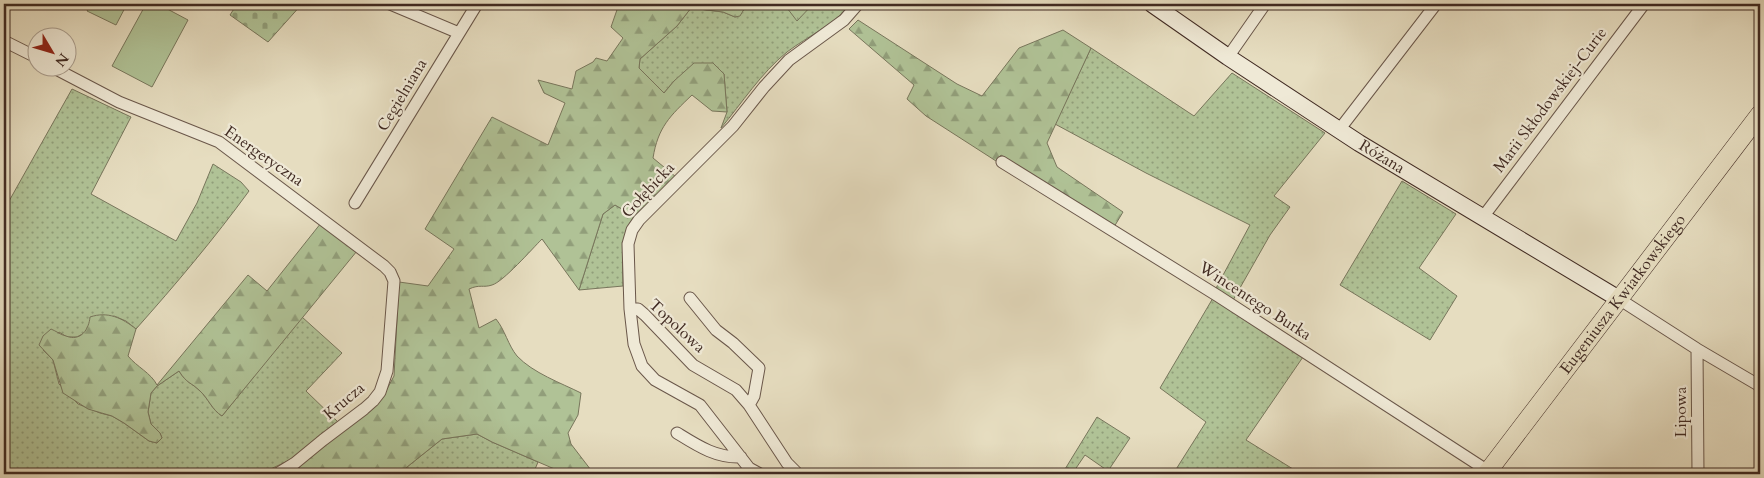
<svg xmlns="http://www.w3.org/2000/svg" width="1764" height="478" font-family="Cardo,serif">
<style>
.grass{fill:url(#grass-dots);stroke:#78765c}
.forest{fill:url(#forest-firs);stroke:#78765c}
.cemetery{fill:url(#cemetery-stones);stroke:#78765c}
.park{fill:url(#park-tufts);stroke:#78765c}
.pitch{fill:#b0c296;stroke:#78765c}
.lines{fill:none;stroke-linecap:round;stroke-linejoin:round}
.street-casing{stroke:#6a574a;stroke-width:13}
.secondary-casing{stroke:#402a22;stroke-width:18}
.primary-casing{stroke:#402a22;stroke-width:19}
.street{stroke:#efe9d6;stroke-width:11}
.secondary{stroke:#efe9d6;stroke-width:16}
.primary{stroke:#e6ddc0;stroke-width:18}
.labels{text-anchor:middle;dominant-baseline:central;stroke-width:4.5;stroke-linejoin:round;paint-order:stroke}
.street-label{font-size:16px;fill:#402a22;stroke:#efe9d6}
</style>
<defs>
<pattern id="grass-dots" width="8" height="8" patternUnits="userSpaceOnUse" patternTransform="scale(1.25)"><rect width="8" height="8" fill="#b0c296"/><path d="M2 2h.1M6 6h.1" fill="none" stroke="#919e7a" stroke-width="1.8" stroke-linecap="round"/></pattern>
<pattern id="forest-firs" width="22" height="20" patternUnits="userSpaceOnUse" patternTransform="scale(1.25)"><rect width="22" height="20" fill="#b0c296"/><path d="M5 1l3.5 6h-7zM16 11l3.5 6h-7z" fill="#919e7a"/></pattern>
<pattern id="cemetery-stones" width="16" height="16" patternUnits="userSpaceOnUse" patternTransform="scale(1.25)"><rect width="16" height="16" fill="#b0c296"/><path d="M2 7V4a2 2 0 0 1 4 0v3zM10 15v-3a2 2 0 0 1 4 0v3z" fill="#919e7a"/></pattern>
<pattern id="park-tufts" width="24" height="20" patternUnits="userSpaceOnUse" patternTransform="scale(1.25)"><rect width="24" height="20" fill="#b0c296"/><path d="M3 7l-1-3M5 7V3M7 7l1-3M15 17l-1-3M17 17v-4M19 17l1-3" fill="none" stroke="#919e7a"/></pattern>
</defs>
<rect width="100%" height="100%" fill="#e6ddc0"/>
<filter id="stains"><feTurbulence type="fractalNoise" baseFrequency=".004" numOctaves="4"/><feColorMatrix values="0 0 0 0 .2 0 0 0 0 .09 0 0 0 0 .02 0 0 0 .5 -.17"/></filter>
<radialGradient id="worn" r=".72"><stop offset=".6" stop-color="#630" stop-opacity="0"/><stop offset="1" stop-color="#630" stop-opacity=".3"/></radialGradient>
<path class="grass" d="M747,4H851C834,25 808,36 787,52C761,73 742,103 721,128L727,112L724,74L713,63L674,81L664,93L639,68L640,59L677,26L691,8L723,12L735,17L740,15Z
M1091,48L1194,116L1232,73L1325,133L1274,196L1290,207L1270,235L1232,302L1215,290L1250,225L1146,173L1055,124Z
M72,89L131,117L91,194L176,241L197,203L213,164L241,182L249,191C214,239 176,284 136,329L126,321L114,316L89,326L86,332L77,337H67L59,332L43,350L53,360L59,384L78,404L100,413L112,416L124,423L149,441L157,443L162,438L160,433L151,424L148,412L151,393L157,386L179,371C187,384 191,382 200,391C208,398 212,410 222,416L302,317L342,353L306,391L338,422L294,458L260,474H4V210Z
M1402,181L1456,214L1419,268L1457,296L1430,340L1340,285Z
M615,205L634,216C620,237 623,262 623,286L579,290L603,214Z
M1213,298L1303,357L1246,440L1301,474H1173L1206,422L1160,388Z
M1097,417L1130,438L1108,471L1085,455L1072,474H1062Z
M477,434L492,442L538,462L533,474H401L407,467L442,439Z"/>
<path class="forest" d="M619,4H747L740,16L735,17L723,12L691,8L677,26L640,59L639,68L664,93L674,81L694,63H713L724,74L727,112L712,111L692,95C670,116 658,127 653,158L676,177L634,216L615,205L603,214L579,290L542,239C532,249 503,282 492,285C483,288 480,284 469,289L479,328L496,319C505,330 508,345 517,356C533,373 561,383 581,393L578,415L568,433L571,444L594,474H566L492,442L477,434L442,439L407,467L401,474H306L298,466L380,401L387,389L394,376L399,282L428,286L454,249L425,229L492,117L548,145L565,103L544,93L538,80L572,89L576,71L593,62L596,58L607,61L623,38L611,27Z
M858,20L957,84L982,96L1019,48L1063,30L1091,48L1047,143L1057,167L1123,212L1114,227L1001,155L996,161L926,116L907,99L914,85L849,29Z
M321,223L357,251L222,416C212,410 208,398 200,391C191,382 187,384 179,371L157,386L151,393L148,412L151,424L160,433L162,438L157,443L149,441L124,423L112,416L88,409L63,393L53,360L39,345L43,336L51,329C56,331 61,335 66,336C81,342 89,329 90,317C108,311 122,318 136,329L128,356C137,367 151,373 157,385L248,275L267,291Z"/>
<path class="cemetery" d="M237,4H302L268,42L230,15Z"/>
<path class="park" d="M784,4H813L797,21Z"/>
<path class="pitch" d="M91,4H127L116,25L87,11Z
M146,4H158L188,20L152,87L112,66Z"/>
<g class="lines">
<g class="street-casing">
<path id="street" d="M390,4L459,33
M4,41L38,58
M1228,57L1265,4
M54,68L119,102L219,142L384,266L390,272L394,281L387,371L380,392L373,401L364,409L323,440L295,463L277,474
M1339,130L1436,4
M1002,162L1218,296L1488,471
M355,203L477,4
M1483,217L1644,4
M690,298L716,330L733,343L759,368L754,396L749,405
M1619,299L1697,349L1760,386
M630,309H638L645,315L693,365L736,390L749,405L787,463L798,474
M1697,349L1698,474
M677,433C698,446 716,458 741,457
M760,474L749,468L700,405L655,380L642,366L634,344L630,309L628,244L632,230L639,220L733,126L764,87L789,60L844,20L858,4"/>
</g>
<g class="secondary-casing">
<g id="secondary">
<path id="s1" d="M1152,4L1228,57L1359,143L1619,299"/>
</g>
</g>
<g class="primary-casing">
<g id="primary">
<path id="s2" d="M1486,474L1760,114"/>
</g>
</g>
<use href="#street" class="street"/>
<use href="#secondary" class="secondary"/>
<use href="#primary" class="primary"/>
</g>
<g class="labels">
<g class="street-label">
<text transform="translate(402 95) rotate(-59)">Cegielniana</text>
<text transform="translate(1550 100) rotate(-53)">Marii Skłodowskiej-Curie</text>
<text transform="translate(264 156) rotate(35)">Energetyczna</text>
<text stroke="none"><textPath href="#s1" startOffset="276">Różana</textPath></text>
<text transform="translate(648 190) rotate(-47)">Gołębicka</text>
<text stroke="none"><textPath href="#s2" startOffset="226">Eugeniusza Kwiatkowskiego</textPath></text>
<text transform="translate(1255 301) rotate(33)">Wincentego Burka</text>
<text transform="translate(677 326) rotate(43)">Topolowa</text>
<text transform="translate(344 401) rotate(-40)">Krucza</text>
<text transform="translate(1681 412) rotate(-90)">Lipowa</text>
</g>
</g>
<rect width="1764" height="478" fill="none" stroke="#e6ddc0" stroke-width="20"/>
<rect x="5" y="5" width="1754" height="468" fill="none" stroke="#402a22" stroke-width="2.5"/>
<rect x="10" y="10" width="1744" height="458" fill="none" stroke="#402a22"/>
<g transform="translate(52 52) rotate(128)"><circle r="24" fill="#efe9d6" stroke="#a99d8e"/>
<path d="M0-4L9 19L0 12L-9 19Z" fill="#8f2418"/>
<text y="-8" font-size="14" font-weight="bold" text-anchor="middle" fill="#402a22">N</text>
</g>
<rect width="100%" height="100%" filter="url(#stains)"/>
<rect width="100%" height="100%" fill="url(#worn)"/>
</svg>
